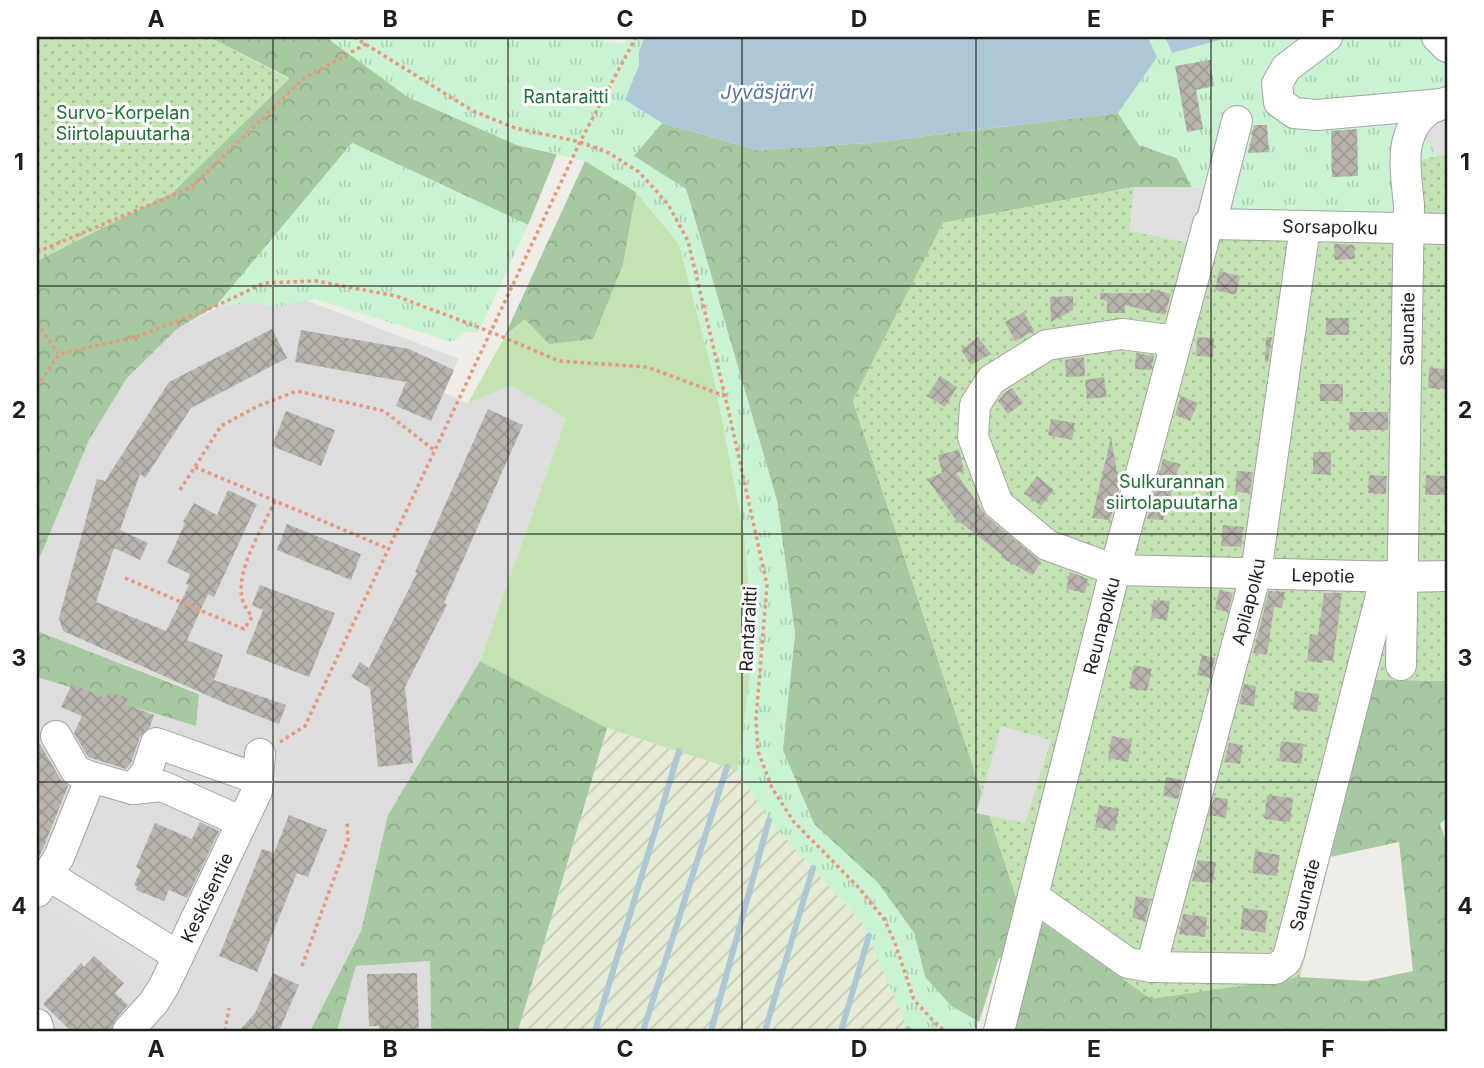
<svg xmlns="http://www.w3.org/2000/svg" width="1484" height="1068" font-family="Inter,sans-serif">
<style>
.residential{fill:#ddd}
.farmland{fill:url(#farmland-furrows)}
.grass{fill:#c4e3b3}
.forest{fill:url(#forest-crowns)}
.park{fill:url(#park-tufts)}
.garden{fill:url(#garden-dots)}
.parking{fill:#dfdfdf}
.water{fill:#adc7d7}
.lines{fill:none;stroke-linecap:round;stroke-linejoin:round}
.stream{stroke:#adc7d7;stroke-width:6}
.building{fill:url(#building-cross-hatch)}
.minor-casing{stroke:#a3a3a3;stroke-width:32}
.path{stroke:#e9987e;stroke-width:3.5;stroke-dasharray:3.5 3.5;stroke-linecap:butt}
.minor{stroke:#fff;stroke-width:30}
.grid{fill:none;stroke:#1f1f1f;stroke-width:2;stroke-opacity:0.55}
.labels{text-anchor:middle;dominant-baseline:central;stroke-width:6;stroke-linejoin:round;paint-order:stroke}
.park-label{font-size:18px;fill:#19722e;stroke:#fff}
.street-label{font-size:18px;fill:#1f1f1f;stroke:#fff}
.water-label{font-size:19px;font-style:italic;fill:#5772a4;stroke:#fff}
.neatline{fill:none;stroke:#1f1f1f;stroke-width:2.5}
.grid-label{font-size:23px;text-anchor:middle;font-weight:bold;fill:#1f1f1f}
</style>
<defs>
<pattern id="farmland-furrows" width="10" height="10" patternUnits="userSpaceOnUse" patternTransform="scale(1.75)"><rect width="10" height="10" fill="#e6ebd5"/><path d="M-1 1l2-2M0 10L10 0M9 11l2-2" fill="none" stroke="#c5c9b6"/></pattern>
<pattern id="forest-crowns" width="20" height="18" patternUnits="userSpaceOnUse" patternTransform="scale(1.75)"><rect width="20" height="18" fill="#a7c9a1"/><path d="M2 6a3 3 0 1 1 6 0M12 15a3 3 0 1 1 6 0" fill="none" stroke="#8fac8a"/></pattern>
<pattern id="park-tufts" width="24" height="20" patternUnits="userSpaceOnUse" patternTransform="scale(1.75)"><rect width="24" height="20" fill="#caf3d3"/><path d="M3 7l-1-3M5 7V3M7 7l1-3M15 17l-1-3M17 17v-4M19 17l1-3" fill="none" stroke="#add0b5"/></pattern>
<pattern id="garden-dots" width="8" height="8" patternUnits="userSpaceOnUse" patternTransform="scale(1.75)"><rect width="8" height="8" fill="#c4e3b3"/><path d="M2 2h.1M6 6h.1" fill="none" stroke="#a8c29a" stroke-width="1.8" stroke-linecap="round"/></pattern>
<pattern id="building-cross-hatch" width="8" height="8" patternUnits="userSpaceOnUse" patternTransform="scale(1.75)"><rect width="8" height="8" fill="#b8b4ad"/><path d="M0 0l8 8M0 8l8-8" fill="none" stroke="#9e9a94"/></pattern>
</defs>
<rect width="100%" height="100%" fill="#efede7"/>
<path class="residential" d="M254,289L308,301L459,359L442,392L467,403L512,384L566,419L480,661L388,815L361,931L310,1031H37V677L196,725L199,693L37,631V564L89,440L127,378L177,329Z
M430,961L431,1031H337L356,966Z"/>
<path class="farmland" d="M607,728L738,771L769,820L863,924L911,1031H518Z"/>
<path class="grass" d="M636,192L679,244L713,374L744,532L754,645L738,771L607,728L480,661L566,419L512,385L468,403L504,338L525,319L623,265Z"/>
<path class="forest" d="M209,37H326L408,97L517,145L557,154L528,225L352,143L216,306L177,329L127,378L89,440L37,564V261L173,192L289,78Z
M1118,113L1139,145L1177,158L1192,187H1134L943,223L853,401L1019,906L1300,977L1366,981L1413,971L1399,842L1330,857L1375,679L1447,681V818L1440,824L1447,844V1031H1013L1027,967L999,958L979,1022L951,1006L925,977L914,933L878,883L814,824L782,750L795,634L777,501L686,189L633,156L662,123L757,150L868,143Z
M585,161L636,192L623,265L593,339L549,344L525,319L504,337Z
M37,631L199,694L196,726L37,677Z
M480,661L607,728L518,1031H431L430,961L356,966L337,1031H310L361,931L388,815Z"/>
<path class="park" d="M326,37H603V41L625,44L628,37H645L639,52V65L625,100L662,123L634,156L686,189L777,501L795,634L783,750L814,824L878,883L914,933L925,977L951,1006L979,1022L976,1031H911L908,1029L863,924L769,820L738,771L754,645L744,532L713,375L679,244L636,192L585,161L517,145L408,97Z
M1148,37H1165L1172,53L1231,37H1447V154L1415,225L1207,218L1214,188L1192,187L1177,158L1139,145L1118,113L1157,57Z
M352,143L528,225L478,333L467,331L452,342L315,299L276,307L258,303L216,306Z"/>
<path class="garden" d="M37,37H209L289,79L173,192L37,261Z
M1447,154V681L1375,680L1300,977L1151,999L1019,906L853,400L943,223L1134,187H1192L1207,217L1415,225V161Z"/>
<path class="parking" d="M1447,102V154L1439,156L1415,125Z
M1134,187L1214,188L1199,245L1129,231Z
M1001,726L1051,740L1025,823L976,813Z
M159,734L203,754L211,737L242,750L237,779L229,803L148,768Z
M65,853L189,934L164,985L37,901Z"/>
<path class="water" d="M645,37H1148L1157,57L1118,113L868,143L757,150L662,123L625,100L639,65V52Z
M1165,37H1231L1172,53Z"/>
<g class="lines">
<path class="stream" d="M595,1031L679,751
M643,1031L727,767
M711,1031L769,820
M765,1031L813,868
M841,1031L869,936
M908,1031V1029"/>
</g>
<path class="building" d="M1210,60L1214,86L1196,90L1203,129L1187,132L1175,66Z
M1254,125H1267L1269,152L1248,153Z
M1357,129L1358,176L1332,177L1331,131Z
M1334,244L1354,245L1355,259L1335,260Z
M1219,271L1240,276L1236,295L1215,290Z
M1151,289L1171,294L1165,315L1125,305V313H1107V301L1100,299V293H1150Z
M1073,296V310L1051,322L1050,297Z
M1024,312L1034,331L1015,341L1005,322Z
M1326,318H1349V335H1326Z
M272,329L287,358L191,408L145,478L140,474L120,530L148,543L140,560L114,548L96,602L166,631L189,585L186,584L190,574L167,563L185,523L183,522L194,503L217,515L228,490L257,504L214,597L208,594L187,640L223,655L214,680L286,705L279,724L227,704L63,631L59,618L97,479L105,481L169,382Z
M301,330L409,349L454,370L431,421L396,406L406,382L295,362Z
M978,337L991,354L971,365L961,350Z
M1197,337L1214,338L1213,357L1196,356Z
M1266,337H1272L1268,362H1265Z
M1136,353L1154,356L1151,370L1135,369Z
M1084,357L1085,376L1066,377L1065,360Z
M1429,368L1447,369L1446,389L1428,388Z
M940,376L957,387L945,407L927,396Z
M1104,377L1107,397L1087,399L1085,380Z
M1320,384H1343V401H1320Z
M1012,388L1023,403L1008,414L998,401L1004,393Z
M1181,396L1198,403L1190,421L1175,415Z
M488,409L523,425L444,603L447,605L405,687L413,763L378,767L370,688L351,677L360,662L369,668L417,573L415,572Z
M286,411L335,430L321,466L272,446Z
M1350,412H1388V430H1349Z
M1051,419L1075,423L1072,440L1048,435Z
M1111,437L1118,478H1122L1110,520L1092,518Z
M959,450L964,471L956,473L987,517L1041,562L1033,575L1000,557L1002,555L960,522L958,523L927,479L942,473L938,455Z
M1313,452H1331V475L1313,474Z
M1163,459L1180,464L1163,520L1147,519Z
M1237,471L1253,472L1250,493L1235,492Z
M1369,475L1387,476L1386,494L1368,493Z
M1426,475L1446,476L1445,495H1425Z
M1037,476L1054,490L1041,506L1024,493Z
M287,524L361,554L351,580L277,550Z
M1223,525L1243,527L1241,547L1221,546Z
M1070,572L1088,579L1085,593L1066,589Z
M260,585L335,613L309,677L246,653L263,610L252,605Z
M1219,590L1233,593L1228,612L1215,609Z
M1269,591L1285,592L1282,608L1274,607L1267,655L1253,653Z
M1324,593H1342L1333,661L1323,660V663L1307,661L1310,634L1318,635Z
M1153,600L1170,601L1167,620L1151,618Z
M1202,655L1215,658L1210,678L1197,675Z
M1134,665L1152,669L1147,691L1129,688Z
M72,684L105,698L110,692L128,698L126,704L154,715L150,727L140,737L131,763L126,769L88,757L74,733L82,716L61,707Z
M1244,684L1256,686L1254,706L1239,704Z
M1295,691L1319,694L1317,712L1293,709Z
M1112,736L1132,740L1128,762L1108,758Z
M1281,741L1304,744L1301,764L1279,761Z
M37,742L40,744L61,780L68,786L43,849L37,860Z
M1229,743L1243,745L1240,764L1224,762Z
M1166,777L1183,780L1178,799L1163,796Z
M1267,795L1293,798L1290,822L1264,819Z
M1214,797L1228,799L1226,818L1209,815Z
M1099,805L1119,809L1115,831L1095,827Z
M289,815L327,830L308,877L297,873L257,972L219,956L262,849L274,853Z
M200,822L219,831L187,898L169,890L164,901L136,890L137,886L134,885L141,870L136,867L155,823L192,839Z
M1255,851L1280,855L1277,876L1252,873Z
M1198,860L1216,862L1213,883L1192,881Z
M1136,896L1151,899L1145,921L1132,918Z
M1243,908L1268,911L1265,933L1240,929Z
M1183,914L1207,917L1205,937L1179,934Z
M94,956L124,983L115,993L128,1005L115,1020L111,1031H71L43,1004L81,963L84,967Z
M273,973L299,985L279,1031H239L255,1013Z
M417,973L419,1031H379V1026H369L367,974Z"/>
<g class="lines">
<g class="minor-casing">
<g id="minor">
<path d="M1327,37L1286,68L1277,84L1279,102L1294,113L1317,115L1442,104"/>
<path d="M1437,37L1447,47"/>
<path id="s1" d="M1211,224L1447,229"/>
<path id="s2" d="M1176,341L1122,334L1047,345L991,380L975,405L973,437L998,504L1047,545L1115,570L1401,577L1447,576"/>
<path id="s3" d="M1401,665L1409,205C1406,173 1397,134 1427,111C1432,107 1441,105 1447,102"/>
<path d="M91,777L133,789L162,786L242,822"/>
<path d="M133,789L147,771L156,743L258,779"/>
<path d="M48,875L178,956"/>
<path d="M37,892L59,857L91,777L76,771L56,736"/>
<path id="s4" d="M1033,896L1128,963L1151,967L1275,969L1286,961L1289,954L1386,576"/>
<path id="s5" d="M1151,967L1256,573L1305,227"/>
<path d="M37,1024L39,1031"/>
<path id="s6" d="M128,1031L154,1002L164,986L257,791L260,754"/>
<path id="s7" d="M999,1031L1115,570L1208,224H1211L1237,121"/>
</g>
</g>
<path class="path" d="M354,37L473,111L515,128L580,142L609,153L639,172L668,204L688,241L729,413L767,585L756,719L758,751L772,788L794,822L859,888L884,919L895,943L914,1000L939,1027L946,1031
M37,252L192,187L304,78L366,44
M37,323L58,353
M37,387L59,354L139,336L216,306L264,283L316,281L396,296L491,332L559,361L647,367L725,396
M195,467L389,549
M180,490L221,426L258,406L297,391L384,411L434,450
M125,578L244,629L252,617C248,611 243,604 242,598C236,569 263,527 275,501
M280,742L305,726L580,142L636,37
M302,966L348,840L347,820
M225,1031L229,1008"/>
<use href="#minor" class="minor"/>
</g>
<path class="grid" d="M273,37V1031M508,37V1031M742,37V1031M976,37V1031M1211,37V1031M37,286H1447M37,534H1447M37,782H1447"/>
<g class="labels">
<g class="park-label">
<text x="566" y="96">Rantaraitti</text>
<text x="123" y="112">Survo-Korpelan<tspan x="123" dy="21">Siirtolapuutarha</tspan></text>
<text x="1172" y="481">Sulkurannan<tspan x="1172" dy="21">siirtolapuutarha</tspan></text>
</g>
<g class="street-label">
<text stroke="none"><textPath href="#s1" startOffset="119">Sorsapolku</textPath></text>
<text stroke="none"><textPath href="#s3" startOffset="336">Saunatie</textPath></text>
<text stroke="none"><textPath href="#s2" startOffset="674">Lepotie</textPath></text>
<text stroke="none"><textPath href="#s5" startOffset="378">Apilapolku</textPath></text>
<text stroke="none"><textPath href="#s7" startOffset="418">Reunapolku</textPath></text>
<text transform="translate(748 629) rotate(-87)">Rantaraitti</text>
<text stroke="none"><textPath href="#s4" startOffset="346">Saunatie</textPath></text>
<text stroke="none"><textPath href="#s6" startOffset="156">Keskisentie</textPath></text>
</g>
<g class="water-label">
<text x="767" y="92">Jyväsjärvi</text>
</g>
</g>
<rect width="1484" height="1068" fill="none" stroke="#ffffff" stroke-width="77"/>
<rect x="38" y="38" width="1408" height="992" class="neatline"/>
<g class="grid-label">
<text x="156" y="27">A</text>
<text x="390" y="27">B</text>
<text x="625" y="27">C</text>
<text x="859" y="27">D</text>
<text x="1094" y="27">E</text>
<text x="1328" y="27">F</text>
<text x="19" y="170">1</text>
<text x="1465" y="170">1</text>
<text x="19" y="418">2</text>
<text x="1465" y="418">2</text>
<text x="19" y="666">3</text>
<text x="1465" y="666">3</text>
<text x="19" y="914">4</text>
<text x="1465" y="914">4</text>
<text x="156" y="1057">A</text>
<text x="390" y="1057">B</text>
<text x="625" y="1057">C</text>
<text x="859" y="1057">D</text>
<text x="1094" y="1057">E</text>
<text x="1328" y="1057">F</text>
</g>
</svg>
